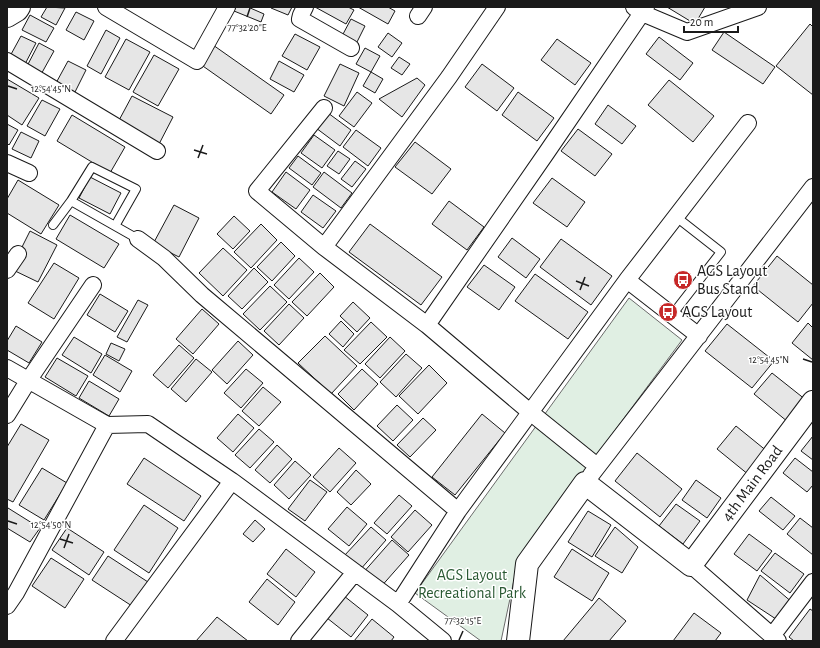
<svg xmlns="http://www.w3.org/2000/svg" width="820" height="648" font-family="'Alegreya Sans',sans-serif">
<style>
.green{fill:#e0efe3;stroke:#6a6a6a}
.building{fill:#e6e6e6;stroke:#1a1a1a}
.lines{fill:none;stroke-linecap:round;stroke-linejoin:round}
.lane-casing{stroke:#1a1a1a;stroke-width:10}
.street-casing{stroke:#1a1a1a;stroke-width:18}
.secondary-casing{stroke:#1a1a1a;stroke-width:24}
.lane{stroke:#fff;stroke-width:8}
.street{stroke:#fff;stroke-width:16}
.secondary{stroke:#fff;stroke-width:22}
.ticks{fill:none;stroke:#1a1a1a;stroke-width:1.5}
.labels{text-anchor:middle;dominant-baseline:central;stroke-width:3;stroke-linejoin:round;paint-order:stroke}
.poi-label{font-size:16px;fill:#1a1a1a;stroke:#fff;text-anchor:start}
.street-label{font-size:16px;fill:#1a1a1a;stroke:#fff}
.park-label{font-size:16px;fill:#2b5a34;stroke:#fff}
.ticks-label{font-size:10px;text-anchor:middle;fill:#1a1a1a;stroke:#fff;stroke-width:3;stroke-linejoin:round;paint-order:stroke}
</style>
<rect width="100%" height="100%" fill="#fff"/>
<path class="green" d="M629,298L682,340L518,561L501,641H481L415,593Z"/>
<path class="building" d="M47,7L65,8L56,25L41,17Z
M236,7H248L264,14L261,22L234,11Z
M271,7H292L288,15L271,8Z
M315,7H348L354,10L346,24Z
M358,7H388L395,11L388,24Z
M667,7H705L695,24Z
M76,12L94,21L84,40L66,30Z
M30,15L54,28L46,42L22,30Z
M351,19L365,26L356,44L342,36Z
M810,24L813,27V95L776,66Z
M106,30L120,38L101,74L87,66Z
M724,32L775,67L763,84L712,50Z
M388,33L402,43L392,57L378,47Z
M295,34L320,47L307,70L282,56Z
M21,36L36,43L24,66L9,58Z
M659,37L693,63L680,80L646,54Z
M126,39L150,52L129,90L105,77Z
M557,39L591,63L575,85L541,60Z
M39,43L54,51L39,78L25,70Z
M213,45L284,95L271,114L200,64Z
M365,48L380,56L371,72L356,64Z
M154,55L179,69L158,106L133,92Z
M399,57L410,64L402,75L391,68Z
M68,61L86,70L75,92L56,83Z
M279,61L304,75L294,92L270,79Z
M340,64L359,73L344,106L324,96Z
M482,64L514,88L497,111L465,87Z
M371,72L383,79L375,93L363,86Z
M417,78L425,85L402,117L379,99Z
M7,79L39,98L22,125L7,115Z
M669,80L714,116L693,142L648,105Z
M357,92L372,103L354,127L339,116Z
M518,92L554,118L537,141L502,115Z
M132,96L173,117L158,146L117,124Z
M42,100L60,109L45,136L27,126Z
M608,105L636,126L622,144L595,124Z
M328,113L351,130L340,146L316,128Z
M72,115L125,147L110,173L57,141Z
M7,124L18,130L9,145L7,143Z
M578,129L612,154L595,176L561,151Z
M356,130L381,148L368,166L343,147Z
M21,132L39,141L31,158L12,149Z
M314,135L335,150L322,168L301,153Z
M415,142L451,169L432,194L395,167Z
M338,151L350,159L339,174L327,166Z
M298,156L321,173L312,185L289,168Z
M355,161L366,169L352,187L341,179Z
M286,172L310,190L296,209L272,192Z
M324,172L352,193L341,208L313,187Z
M90,177L121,193L110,214L79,198Z
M552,178L585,202L567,227L533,203Z
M18,180L59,205L41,234L7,213V199Z
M313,195L336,211L323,228L301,212Z
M449,201L484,227L467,250L432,224Z
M174,205L199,218L179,257L153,244Z
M70,215L119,244L104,268L56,239Z
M234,216L250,231L233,249L217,234Z
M261,224L277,240L251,268L234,252Z
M370,224L442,277L421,305L349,252Z
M30,231L57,245L38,282L11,269Z
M512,238L540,259L526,278L498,257Z
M561,239L612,276L591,305L540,267Z
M281,242L295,256L272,281L257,267Z
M223,248L247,270L223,296L199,273Z
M777,256L813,285V303L798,322L753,286Z
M299,258L314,272L289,299L274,285Z
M54,263L79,278L54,319L28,303Z
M484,265L515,287L499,310L467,287Z
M254,268L268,282L242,309L228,296Z
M320,273L334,287L307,316L292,302Z
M535,274L588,312L568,339L515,301Z
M270,286L287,302L260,330L243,314Z
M100,294L128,311L115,332L87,315Z
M138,300L148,305L127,342L117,337Z
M353,302L370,318L357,332L340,316Z
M289,304L304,318L279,345L264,331Z
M202,309L219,324L193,354L176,339Z
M341,321L354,334L343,347L329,334Z
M371,322L387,337L360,364L344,350Z
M808,323L813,328V360L792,343Z
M727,324L774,361L752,388L705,351Z
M16,326L42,342L29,363L7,350V341Z
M325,336L357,366L331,394L298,363Z
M74,337L102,354L91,373L62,355Z
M390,337L405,351L380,378L365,364Z
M238,341L253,355L227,384L212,370Z
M111,343L125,349L119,361L106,354Z
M179,345L194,358L168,388L153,375Z
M406,354L422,368L396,397L380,382Z
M105,355L132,371L120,392L93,375Z
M57,358L88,376L76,396L45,377Z
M196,359L212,372L186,402L171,389Z
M429,365L447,383L418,414L399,396Z
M246,369L263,383L241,408L224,393Z
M362,369L378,384L354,410L338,394Z
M772,373L806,400L788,422L754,394Z
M89,381L119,399L109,416L79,398Z
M263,387L281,402L259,426L242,411Z
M397,405L413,420L393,441L377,426Z
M238,414L254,428L233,452L217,438Z
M482,414L505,433L455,495L432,477Z
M423,418L436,430L410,457L397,445Z
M21,424L49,440L13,502L7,499V447Z
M736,426L768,452L749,475L717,449Z
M259,429L274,442L250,468L235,455Z
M813,436V460L801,451Z
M277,445L292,459L270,483L255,470Z
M339,448L356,463L330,492L313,477Z
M637,453L682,489L660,517L615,481Z
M144,458L201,496L184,521L127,484Z
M795,458L813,472V485L807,492L783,473Z
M295,461L311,475L289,499L274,485Z
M42,468L67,483L44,520L19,505Z
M356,470L371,484L351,505L337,492Z
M310,480L327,492L305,521L288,509Z
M696,480L721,498L707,518L682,500Z
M399,495L412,506L387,534L374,523Z
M771,497L795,516L783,530L759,511Z
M676,504L700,521L683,544L659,526Z
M144,505L178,528L149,573L114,550Z
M347,507L367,524L349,546L328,529Z
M8,508L40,528L30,542L7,528V510Z
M415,510L432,525L408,552L391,537Z
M588,511L611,525L592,557L568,542Z
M800,518L813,528V555L787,534Z
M255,520L265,529L253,542L243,534Z
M371,527L386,540L360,570L344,556Z
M615,527L638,547L622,573L595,556Z
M67,528L104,552L89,575L52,550Z
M749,534L772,551L757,571L734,554Z
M392,540L409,555L379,589L362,574Z
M286,549L315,572L296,597L267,574Z
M572,549L609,573L592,601L554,577Z
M775,553L804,574L790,593L761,571Z
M108,556L148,582L132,606L92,580Z
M51,558L84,579L65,608L32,586Z
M760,575L793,603L779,621L747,600Z
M267,579L295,602L278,625L249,602Z
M339,592L368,615L351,637L322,614Z
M599,598L626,621L609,641H563Z
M810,609L813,611V639L812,641H794L789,637Z
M694,613L721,633L715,641H673Z
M217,617L248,641H196Z
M372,619L394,637L391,641H354Z"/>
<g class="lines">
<g class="lane-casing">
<path id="lane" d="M53,225L71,201
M115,226L136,189L92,167L71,201L138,239
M672,315L721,252L675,216"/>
</g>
<g class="street-casing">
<path id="street" d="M106,7L197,61L227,7
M305,7L301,15L300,19L351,48
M634,7L642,13L687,32L758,7
M418,16L424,7
M7,61L157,151
M324,108L257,191L324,247L427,325L530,412L597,466
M7,163L29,173
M138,239L164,258L202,295L458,511
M324,247L449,77L497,7
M7,270L18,254
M627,280L699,336
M427,325L547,152L646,7
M7,368L107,425L148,424L232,481L398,604L443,641
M7,415L28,381L93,285
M591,475L813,187
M691,565L778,641
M398,604L458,511L627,280L748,123
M7,606L16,593L107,425
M772,636L813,582
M114,641L232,481
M299,641L355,572"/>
</g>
<g class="secondary-casing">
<g id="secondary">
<path d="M7,16L17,10L19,7"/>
<path id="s1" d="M518,641L527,564L585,483L691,565L813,402"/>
</g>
</g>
<use href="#lane" class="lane"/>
<use href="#street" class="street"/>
<use href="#secondary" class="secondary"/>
</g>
<path class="ticks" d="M247,17L250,8M8,86L17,89M194,150L207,154M198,158L203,145M576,281L589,286M580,290L585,277M803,359L812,362M8,521L17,524M60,539L73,543M64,548L69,534M459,640L463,631"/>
<defs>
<g id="bus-disc" transform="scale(1)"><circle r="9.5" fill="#c62828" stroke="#fff"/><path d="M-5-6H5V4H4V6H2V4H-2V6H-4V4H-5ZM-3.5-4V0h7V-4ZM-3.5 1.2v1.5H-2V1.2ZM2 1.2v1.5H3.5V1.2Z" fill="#fff"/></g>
</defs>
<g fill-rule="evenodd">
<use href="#bus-disc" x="683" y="280"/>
<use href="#bus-disc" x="668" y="312"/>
</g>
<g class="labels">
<g class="poi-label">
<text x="697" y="271">AGS Layout<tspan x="697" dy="18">Bus Stand</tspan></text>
<text x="682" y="312">AGS Layout</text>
</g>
<g class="street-label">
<text stroke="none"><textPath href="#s1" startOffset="413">4th Main Road</textPath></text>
</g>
<g class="park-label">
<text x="472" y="575">AGS Layout<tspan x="472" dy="18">Recreational Park</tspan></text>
</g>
</g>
<g class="ticks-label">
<text x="247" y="31">77°32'20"E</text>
<text x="51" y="92">12°54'45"N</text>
<text x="769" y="363">12°54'45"N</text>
<text x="51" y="528">12°54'50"N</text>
<text x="463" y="624">77°32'15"E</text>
</g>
<rect width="820" height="648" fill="none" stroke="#1a1a1a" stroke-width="16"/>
<path d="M684 26v6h54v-6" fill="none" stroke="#1a1a1a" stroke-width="2"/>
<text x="690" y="26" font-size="12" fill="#1a1a1a" stroke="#ffffff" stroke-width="3" paint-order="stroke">20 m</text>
</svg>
